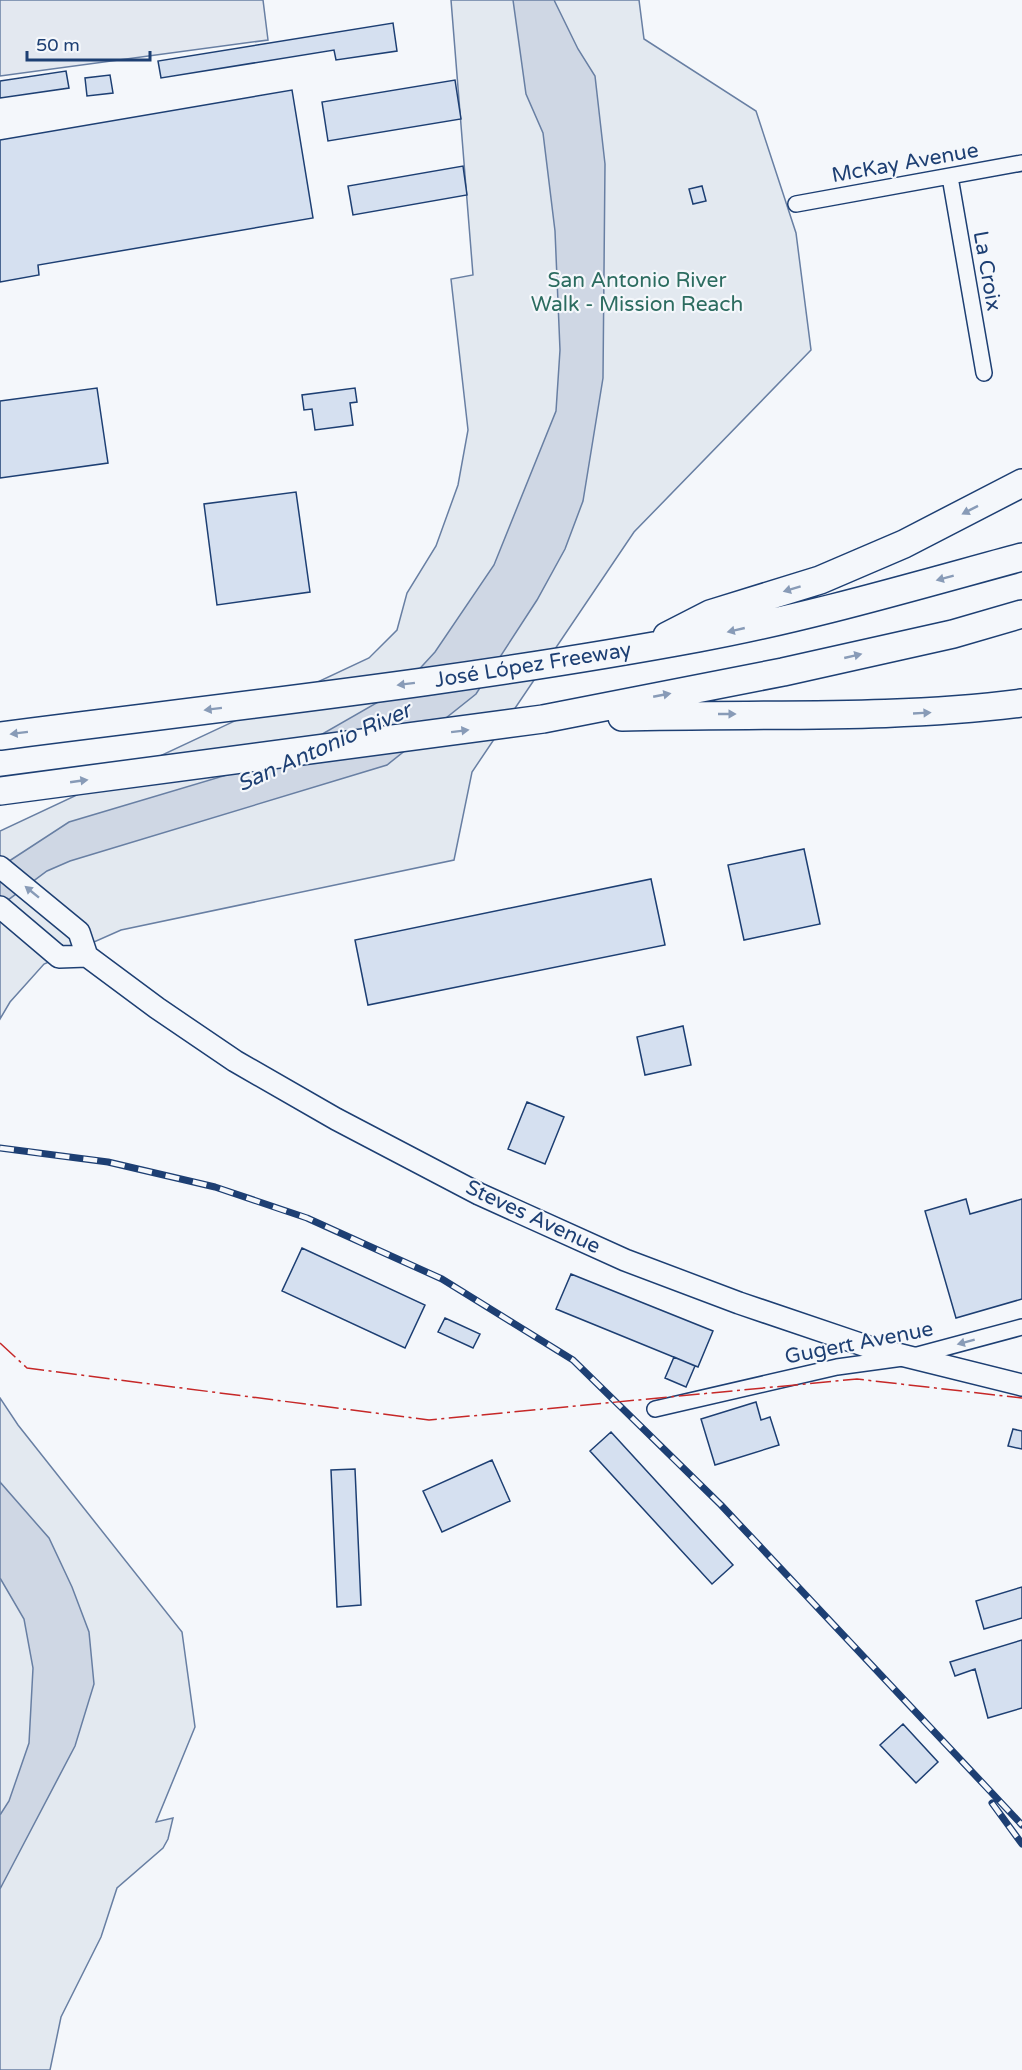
<svg xmlns="http://www.w3.org/2000/svg" width="1022" height="2070" font-family="'Varela Round',sans-serif">
<style>
.green{fill:#e3e9f0;stroke:#687fa3;stroke-width:1.5}
.parking{fill:#e3e8f0;stroke:#687fa3;stroke-width:1.5}
.water{fill:#cfd7e4;stroke:#687fa3;stroke-width:1.5}
.building{fill:#d5e0f0;stroke:#1d3f73;stroke-width:1.5}
.lines{fill:none;stroke-linecap:round;stroke-linejoin:round}
.minor-casing{stroke:#1d3f73;stroke-width:18}
.secondary-casing{stroke:#1d3f73;stroke-width:24}
.motorway-casing{stroke:#1d3f73;stroke-width:30}
.minor{stroke:#f4f7fb;stroke-width:15}
.secondary{stroke:#f4f7fb;stroke-width:21}
.motorway{stroke:#f4f7fb;stroke-width:27}
.rail-casing{stroke:#1d3f73;stroke-width:7}
.rail{stroke:#f4f7fb;stroke-width:4.5;stroke-dasharray:14;stroke-linecap:butt}
.power{stroke:#c62828;stroke-width:1.5;stroke-dasharray:21 4.5 3 4.5;stroke-linecap:butt}
.oneway{fill:#889bb7}
.labels{text-anchor:middle;dominant-baseline:central;stroke-width:4.5;stroke-linejoin:round;paint-order:stroke}
.street-label{font-size:21px;fill:#1d3f73;stroke:#f4f7fb}
.park-label{font-size:21px;fill:#2c6c60;stroke:#f4f7fb}
.water-label{font-size:22px;font-style:italic;fill:#1d3f73;stroke:#f4f7fb}
</style>
<rect width="100%" height="100%" fill="#f4f7fb"/>
<path class="green" d="M451,0H639L644,39L756,111L796,233L811,350L634,532L472,772L454,860L121,930L44,964L10,1002L0,1019V831L369,658L397,630L407,593L436,546L458,485L468,430L451,279L473,275Z
M0,1398L18,1425L182,1632L195,1727L156,1822L173,1818L168,1839L163,1848L117,1888L101,1937L61,2017L50,2070H0Z"/>
<path class="parking" d="M0,0H263L268,40L0,76Z"/>
<path class="water" d="M513,0H554L578,49L595,76L605,164L603,378L583,501L565,549L537,600L476,694L387,765L70,861L47,871L0,906V867L69,822L277,760L401,689L435,652L494,565L556,411L560,350L555,231L543,133L526,94Z
M0,1482L49,1538L72,1587L89,1632L94,1684L75,1746L0,1889V1815L9,1801L29,1743L33,1668L24,1619L0,1578Z"/>
<path class="building" d="M393,23L397,51L336,60L334,50L161,78L158,61Z
M66,71L69,88L0,98V81Z
M110,75L113,93L87,96L85,78Z
M455,80L461,119L328,141L322,102Z
M292,90L313,218L38,265L39,275L0,282V140Z
M463,166L467,195L353,215L348,186Z
M702,186L706,201L693,204L689,189Z
M97,388L108,463L0,478V401Z
M355,388L357,402L350,403L353,425L315,430L312,409L304,410L302,395Z
M296,492L310,592L217,605L204,504Z
M804,849L820,924L744,940L728,865Z
M651,879L665,945L368,1005L355,940Z
M683,1026L691,1065L645,1075L637,1037Z
M527,1102L564,1117L545,1164L508,1149Z
M966,1199L970,1214L1022,1199V1299L956,1318L925,1211Z
M302,1248L425,1305L405,1348L282,1291Z
M571,1274L713,1331L698,1367L556,1309Z
M445,1318L480,1334L473,1348L438,1332Z
M674,1357L695,1366L686,1387L665,1378Z
M756,1402L761,1420L770,1417L779,1445L715,1465L701,1419Z
M1013,1429L1022,1431V1449L1008,1446Z
M611,1432L733,1565L712,1584L590,1451Z
M492,1460L510,1501L442,1532L423,1491Z
M355,1469L361,1605L337,1607L331,1470Z
M1022,1587V1618L984,1629L976,1601Z
M1022,1640V1708L988,1718L975,1669L955,1676L950,1662Z
M903,1724L938,1762L916,1783L880,1745Z"/>
<g class="lines">
<g class="minor-casing">
<path id="minor" d="M950,177L984,373
M796,204L1022,163
M655,1409L837,1367L910,1357L1022,1327"/>
</g>
<g class="secondary-casing">
<path id="secondary" d="M0,867L79,932L87,956L157,1008L235,1061L336,1119L479,1194L625,1260L739,1303L869,1347L1022,1385
M0,907L59,957L87,956"/>
</g>
<g class="motorway-casing">
<path id="motorway" d="M667,636L710,614L820,580L904,544L1022,483
M622,717C755,713 890,720 1022,703
M0,736C233,706 467,681 698,638C807,618 915,586 1022,557
M0,791L543,719L783,672L953,634L1022,614"/>
</g>
<use href="#minor" class="minor"/>
<use href="#secondary" class="secondary"/>
<use href="#motorway" class="motorway"/>
<g class="rail-casing">
<path id="rail" d="M0,1148L108,1162L215,1187L307,1218L442,1279L573,1360L721,1505L1022,1825
M992,1803L1022,1844"/>
</g>
<use href="#rail" class="rail"/>
<path class="power" d="M0,1343L27,1368L429,1420L857,1379L1022,1398"/>
</g>
<defs><path id="oneway-solid" d="M-6-.8H1V-3.2L6.5 0L1 3.2V.8H-6Z" transform="scale(1.5)"/></defs>
<g class="oneway">
<use href="#oneway-solid" transform="translate(970 510) rotate(153)"/>
<use href="#oneway-solid" transform="translate(945 578) rotate(165)"/>
<use href="#oneway-solid" transform="translate(792 589) rotate(163)"/>
<use href="#oneway-solid" transform="translate(736 630) rotate(167)"/>
<use href="#oneway-solid" transform="translate(853 656) rotate(-13)"/>
<use href="#oneway-solid" transform="translate(406 684) rotate(173)"/>
<use href="#oneway-solid" transform="translate(662 695) rotate(-11)"/>
<use href="#oneway-solid" transform="translate(213 709) rotate(173)"/>
<use href="#oneway-solid" transform="translate(922 713) rotate(-3)"/>
<use href="#oneway-solid" transform="translate(727 714)"/>
<use href="#oneway-solid" transform="translate(460 731) rotate(-7)"/>
<use href="#oneway-solid" transform="translate(19 733) rotate(173)"/>
<use href="#oneway-solid" transform="translate(79 781) rotate(-8)"/>
<use href="#oneway-solid" transform="translate(32 892) rotate(-141)"/>
<use href="#oneway-solid" transform="translate(966 1342) rotate(165)"/>
</g>
<g class="labels">
<g class="street-label">
<text transform="translate(905 163) rotate(-10)">McKay Avenue</text>
<text transform="translate(987 271) rotate(80)">La Croix</text>
<text transform="translate(533 665) rotate(-9)">José López Freeway</text>
<text transform="translate(533 1217) rotate(25)">Steves Avenue</text>
<text transform="translate(859 1343) rotate(-11)">Gugert Avenue</text>
</g>
<g class="park-label">
<text x="637" y="280">San Antonio River<tspan x="637" dy="24">Walk - Mission Reach</tspan></text>
</g>
<g class="water-label">
<text transform="translate(324 747) rotate(-24)">San Antonio River</text>
</g>
</g>
<path d="M27 51v9h123v-9" fill="none" stroke="#1d3f73" stroke-width="3"/>
<text x="36" y="51" font-size="18" fill="#1d3f73" stroke="#f4f7fb" stroke-width="4.5" paint-order="stroke">50 m</text>
</svg>
